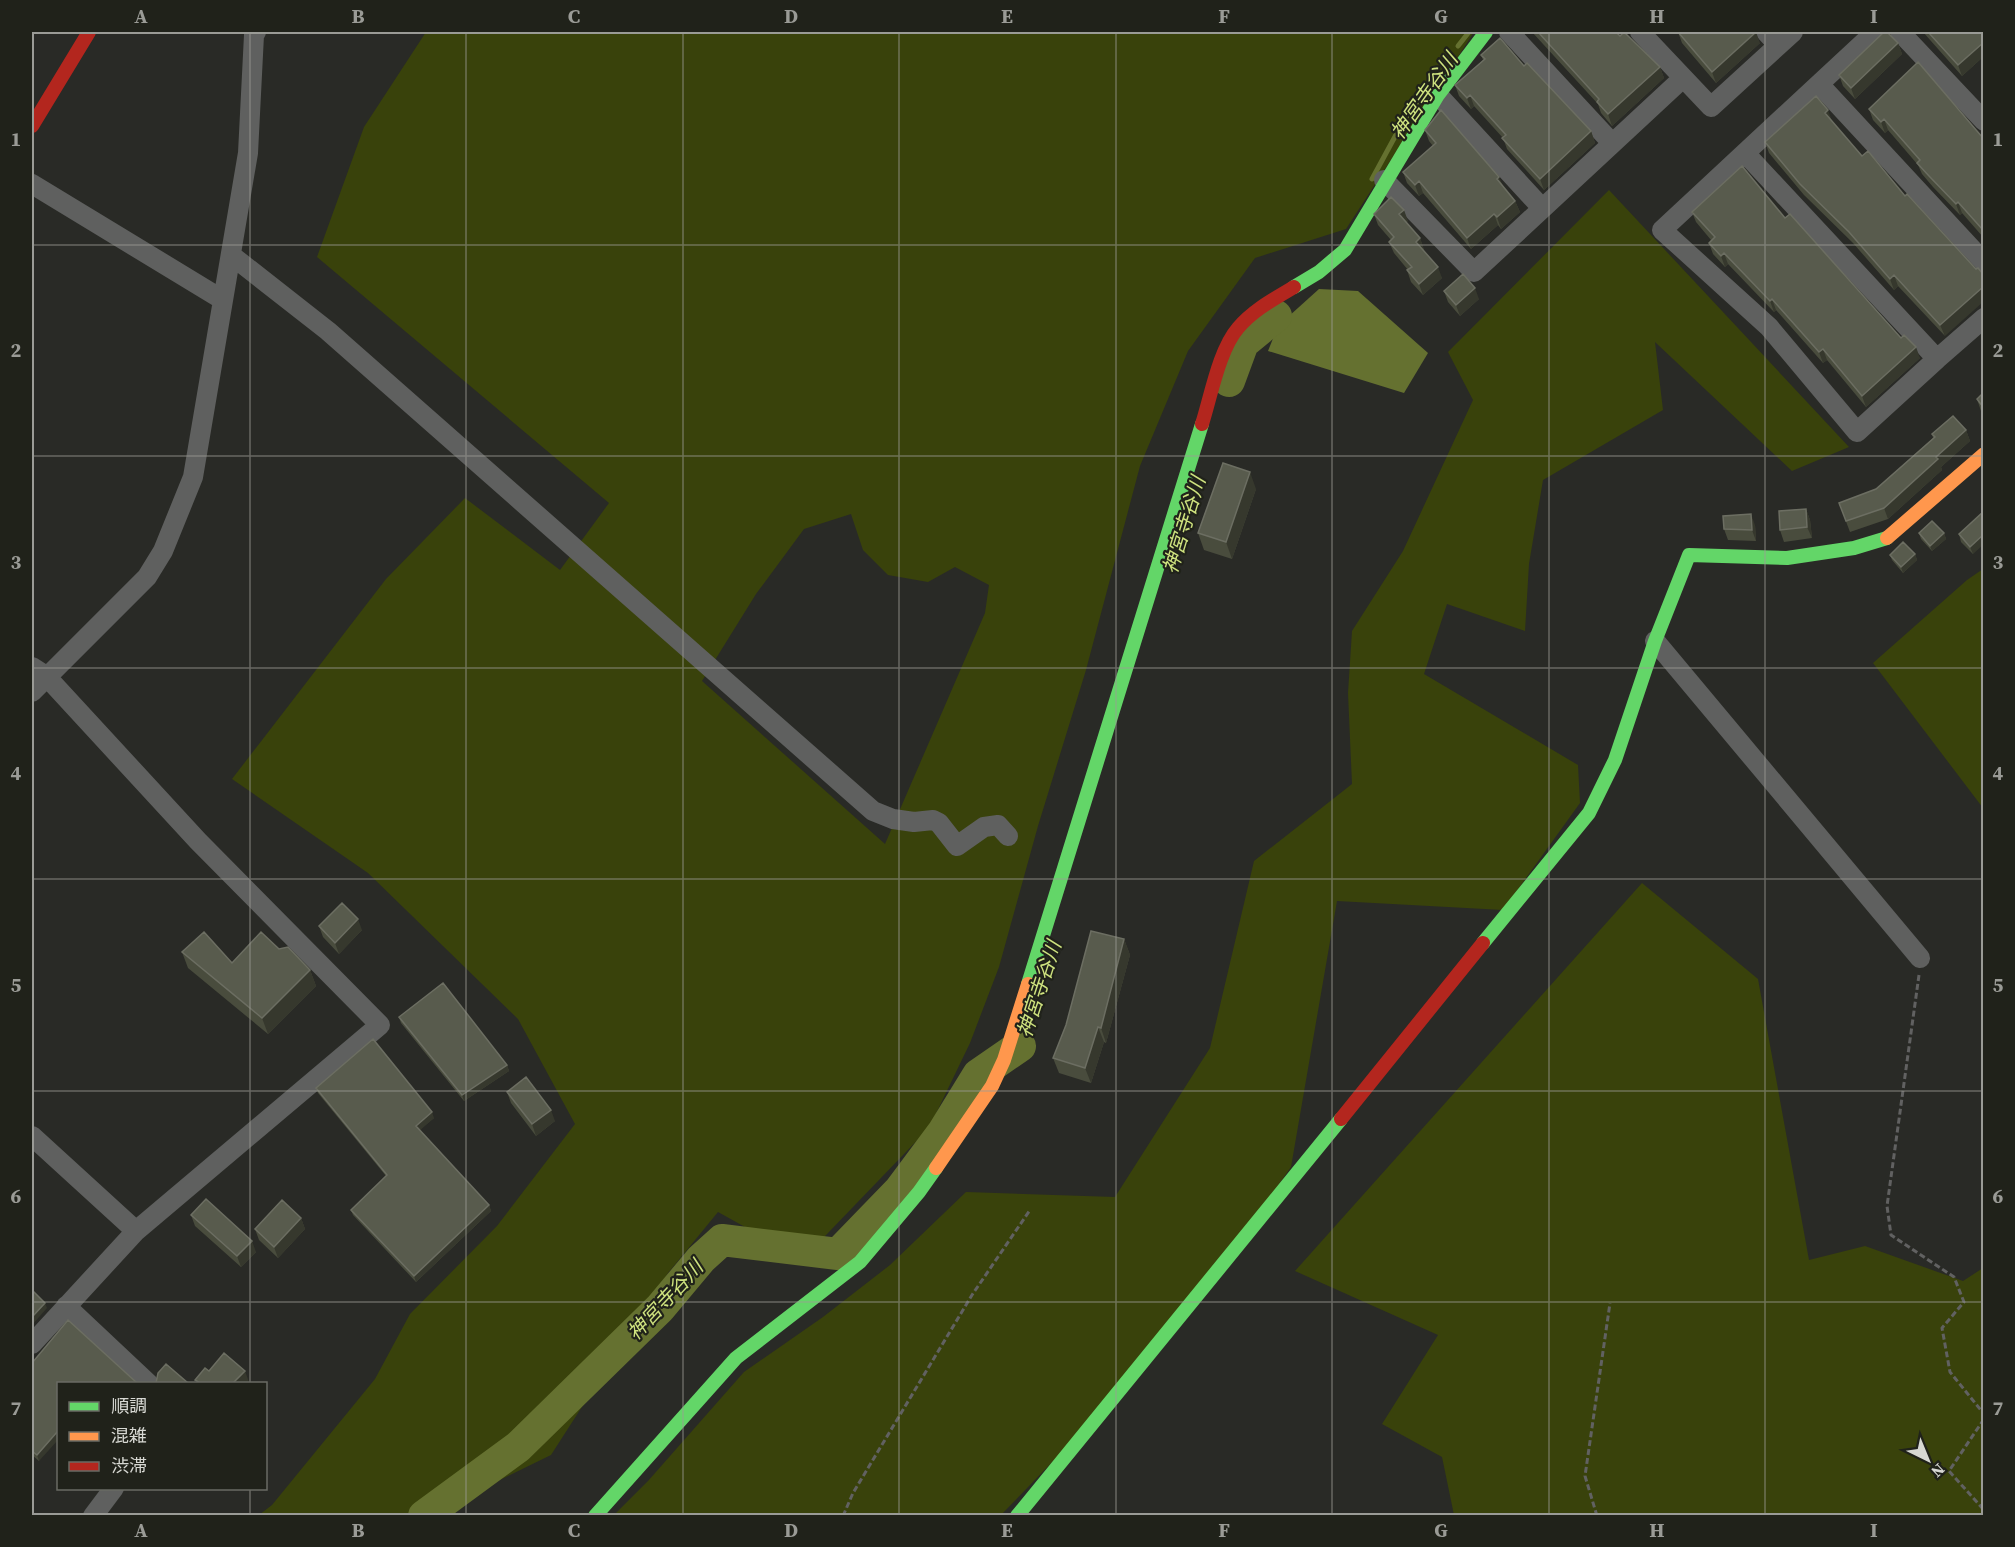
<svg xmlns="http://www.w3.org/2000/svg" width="2015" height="1547" font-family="'Source Serif 4','Noto Sans JP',serif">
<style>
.green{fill:#39420b;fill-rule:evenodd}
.water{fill:#657130}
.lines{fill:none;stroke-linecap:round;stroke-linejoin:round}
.stream{stroke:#657130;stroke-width:5}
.river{stroke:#657130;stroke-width:32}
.path{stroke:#616161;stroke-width:3;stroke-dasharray:6 3;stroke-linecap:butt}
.street{stroke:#5f605f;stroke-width:20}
.fast{stroke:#63d668;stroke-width:14}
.slow{stroke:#ff974d;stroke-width:14}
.jam{stroke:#b3261e;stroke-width:14}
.wall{fill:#494c3d}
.shaded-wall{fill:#36382d}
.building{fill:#585b4d;stroke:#6c6e62;stroke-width:1.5}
.grid{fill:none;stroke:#9a9b96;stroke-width:1.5;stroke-opacity:0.55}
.labels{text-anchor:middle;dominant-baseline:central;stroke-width:4.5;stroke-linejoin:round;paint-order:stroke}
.water-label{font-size:20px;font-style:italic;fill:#cfe37f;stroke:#20221a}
.neatline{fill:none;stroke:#9a9b96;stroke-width:2}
.grid-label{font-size:20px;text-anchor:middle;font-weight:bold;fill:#9a9b96}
</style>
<rect width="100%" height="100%" fill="#292a26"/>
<path class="green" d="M426,32H1474L1346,229L1255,258L1188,351L1140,466L1086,670L1038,826L999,967L970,1043L929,1128L803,1259L718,1212L668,1273L551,1455L459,1500L441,1515H259L272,1505L375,1379L410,1314L497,1226L575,1124L518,1019L368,873L232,779L386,579L465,498L560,570L609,503L317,257L364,127ZM851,514L863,550L888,575L928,582L955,567L989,585L985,613L885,844L702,681L756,594L804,529Z
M1609,190L1849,447L1792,471L1655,342L1663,410L1543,480L1529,564L1525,631L1447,604L1424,674L1578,765L1580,803L1503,910L1337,901L1291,1167L1165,1345L1001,1515L613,1516L648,1481L744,1372L823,1317L890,1265L966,1192L1115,1197L1210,1048L1254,861L1352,784L1348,693L1352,631L1403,551L1473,400L1448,352Z
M1983,569V808L1873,663L1967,580Z
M1642,883L1758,979L1809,1260L1865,1246L1963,1281L1983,1268V1515H1454L1442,1457L1382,1424L1438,1335L1295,1271Z"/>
<path class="water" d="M1319,289L1358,291L1428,353L1404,393L1268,351L1278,326Z"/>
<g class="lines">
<path class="stream" d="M1458,46L1469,32
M1372,179L1404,120L1426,90"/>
<path class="river" d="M1229,381L1243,343L1276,316
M424,1516L518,1447L660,1308L701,1259L722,1240L838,1254L899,1191L943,1132L978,1075L1020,1046"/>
<path class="path" d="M1919,975L1887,1206L1891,1235L1954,1277L1964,1302L1942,1328L1950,1372L1984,1414
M1984,1419L1949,1471L1984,1510
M843,1516L853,1493L972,1295L1030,1210
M1597,1516L1585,1476L1610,1303"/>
<path class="street" d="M1509,32L1612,143
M1640,32L1711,107L1793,32
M1766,32L1778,45
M1900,32L1984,121
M1819,84L1875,32
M1438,95L1542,208
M1745,153L1937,359L1984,318
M1384,180L1474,272L1683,78
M32,184L223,300
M231,255L328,331L873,811L893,819L914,822L933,820L939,823L957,846L984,827L998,825L1008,836
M1937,359L1857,432L1769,327L1662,230L1819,84L1984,262
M1655,641L1920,958
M32,667L46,676L198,841L380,1025L136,1231L32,1344
M32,692L147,577L163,551L193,477L248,153L254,35L256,32
M32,1136L136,1231
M66,1306L149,1384
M93,1516L114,1488"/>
<path class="fast" d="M1294,287L1319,272L1345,250L1438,95L1486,32
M1483,943L1589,813L1615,760L1655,641L1689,555L1787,558L1854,548L1887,538
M1028,984L1202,424
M595,1516L736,1358L860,1262L919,1192L936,1168
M1017,1516L1341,1119"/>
<path class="slow" d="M1887,538L1984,454
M936,1168L992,1086L1004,1060L1028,984"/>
<path class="jam" d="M32,126L89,32
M1202,424C1211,396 1219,350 1238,328C1253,310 1274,299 1294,287
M1341,1119L1483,943"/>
</g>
<path class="wall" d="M1532,32H1616L1620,36L1660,67L1664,78L1612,126L1601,113L1598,104Z
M1678,32L1760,43L1716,83L1682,43Z
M1923,32H1983V57L1962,76Z
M1898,43L1902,54L1855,99L1843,86L1839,75Z
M1481,55L1524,66L1591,131L1595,143L1544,190L1507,149L1503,138L1474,106L1471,109L1459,96L1455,85L1483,60Z
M1869,109L1983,138V237L1962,213L1960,215L1933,187L1922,174L1918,165L1888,130L1885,133L1873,120Z
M1832,121L1862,156L1905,196L1945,336L1898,286L1894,290L1853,243L1804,195L1769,153L1765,142Z
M1425,130L1503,187L1515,201L1520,212L1501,229L1498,225L1471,249L1423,193L1419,196L1407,183L1403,172L1433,146L1429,141Z
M1692,212L1785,218L1920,358L1866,407L1827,360L1823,363L1776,310L1774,312L1728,264L1725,267L1713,254L1709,243L1711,240L1696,222Z
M1374,214L1408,221L1406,222L1420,238L1424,250H1423L1442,278L1423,295L1411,282L1407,270H1408L1394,253L1389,242L1391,240L1378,225Z
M1444,291L1479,299L1460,316L1448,302Z
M1983,393V414L1981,411L1977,399Z
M1966,430L1970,441L1941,467L1942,470L1888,519L1850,532L1839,503L1876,489L1933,438L1932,434Z
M1256,489L1232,559L1204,550L1198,533Z
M1806,509L1810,520L1812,538L1784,542L1780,530Z
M1983,512L1973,554L1961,542L1959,534Z
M1755,525L1756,541L1728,540L1724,529Z
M1919,533H1944L1946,539L1932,551L1921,539Z
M1915,554L1917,560L1903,573L1892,560L1890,555Z
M319,926L362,930L339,954L323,937Z
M1124,939L1130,955L1106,1043L1104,1042L1091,1083L1059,1073L1053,1058Z
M182,952L232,963L310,970L316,986L268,1034L188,968Z
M399,1017L507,1065L509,1071L464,1101L401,1023Z
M316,1088L434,1118L419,1130L489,1205L491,1211L416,1282L353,1215L351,1210L386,1176L318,1093Z
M507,1092L555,1121L536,1136L511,1103Z
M191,1215L256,1252L241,1267L195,1226Z
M301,1218L305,1229L278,1258L259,1240L255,1229Z
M32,1363L58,1383L39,1461L32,1455Z"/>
<path class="shaded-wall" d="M1756,32L1760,43L1716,83L1712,72Z
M1898,43L1902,54L1855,99L1851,88Z
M1983,43V57L1962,76L1958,65Z
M1660,67L1664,78L1612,126L1608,114Z
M1470,95L1474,106L1471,109L1467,98Z
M1828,110L1832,121L1825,113Z
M1884,119L1888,130L1885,133L1881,122Z
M1591,131L1595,143L1544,190L1540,179Z
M1499,177L1504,188L1497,179Z
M1419,181L1423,193L1419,196L1415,185Z
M1515,201L1520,212L1501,229L1497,217Z
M1958,202L1962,213L1960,215L1956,204Z
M1404,210L1408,221L1403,225L1399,214Z
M1494,214L1498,225L1471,249L1467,238Z
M1420,238L1424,250L1420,253L1416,242Z
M1724,253L1728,264L1725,267L1721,256Z
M1438,267L1442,278L1423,295L1419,284Z
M1894,275L1898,286L1894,290L1890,279Z
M1983,287V302L1945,336L1940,325Z
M1475,288L1479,299L1460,316L1456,305Z
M1772,299L1776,310L1774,312L1770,301Z
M1916,347L1920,358L1866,407L1862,396Z
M1823,349L1827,360L1823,363L1819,352Z
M1966,430L1970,441L1941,467L1942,470L1888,519L1884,508L1936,457Z
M1250,472L1256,489L1232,559L1226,542Z
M1806,509L1810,520L1812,538L1807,527Z
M1751,514L1755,525L1756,541L1752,530Z
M1944,533L1946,539L1932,551L1930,546Z
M1983,535V545L1973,554L1970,547Z
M1915,554L1917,560L1903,573L1901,567Z
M358,919L362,930L339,954L335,943Z
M1124,939L1130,955L1106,1043L1101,1028Z
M310,970L316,986L268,1034L262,1018Z
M1098,1027L1104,1042L1091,1083L1085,1068Z
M507,1065L509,1071L464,1101L462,1095Z
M551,1110L555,1121L536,1136L532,1124Z
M432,1112L434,1118L418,1132L416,1126Z
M489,1205L491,1211L416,1282L414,1276Z
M301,1218L305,1229L278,1258L274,1247Z
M252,1241L256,1252L241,1267L237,1256Z
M45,1303L47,1308L32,1325V1317Z
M245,1371L249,1382L248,1383H233Z
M58,1431V1440L39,1461L37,1455Z"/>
<path class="building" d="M1538,32H1616L1620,36L1624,32L1660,67L1608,114L1597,102L1599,99Z
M1678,32H1756L1712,72Z
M1884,32H1887L1898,43L1851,88L1839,75Z
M1928,32H1983V43L1958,65Z
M1500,38L1524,66L1527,63L1591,131L1540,179L1502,138L1506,135L1470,95L1467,98L1455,85L1485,59L1481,55Z
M1918,62L1983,138V230L1958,202L1956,204L1929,176L1917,163L1920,160L1884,119L1881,122L1869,109Z
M1816,96L1828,110L1825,113L1862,156L1868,151L1905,196L1907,194L1976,269L1978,268L1983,274V287L1940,325L1894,275L1890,279L1849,232L1800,184L1765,142Z
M1441,110L1499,177L1497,179L1515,201L1497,217L1494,214L1467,238L1419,181L1415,185L1403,172L1436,143L1425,130Z
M1742,166L1785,218L1790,214L1901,338L1904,335L1916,347L1862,396L1823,349L1819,352L1772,299L1770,301L1724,253L1721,256L1709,243L1715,237L1692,212Z
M1391,197L1404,210L1399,214L1420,238L1416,242L1438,267L1419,284L1407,270L1412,267L1389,242L1394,237L1374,214Z
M1463,274L1475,288L1456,305L1444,291Z
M1983,393V407L1977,399Z
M1953,416L1966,430L1936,457L1938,459L1884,508L1846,521L1839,503L1876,489L1935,437L1932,434Z
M1223,463L1250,472L1226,542L1198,533Z
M1806,509L1807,527L1780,530L1779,511Z
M1983,512V535L1970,547L1959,534Z
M1751,514L1752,530L1724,529L1723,516Z
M1932,521L1944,533L1930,546L1919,533Z
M1903,542L1915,554L1901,567L1890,555Z
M342,903L358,919L335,943L319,926Z
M1091,931L1124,939L1101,1028L1098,1027L1085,1068L1053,1058L1066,1025Z
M204,932L232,963L261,932L279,949L288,947L310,970L262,1018L182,952Z
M443,983L507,1065L462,1095L399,1017Z
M373,1039L432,1112L416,1126L489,1205L414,1276L351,1210L387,1175L316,1088Z
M526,1077L551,1110L532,1124L507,1092Z
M206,1199L252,1241L237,1256L191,1215Z
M282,1200L301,1218L274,1247L255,1229Z
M32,1290L45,1303L32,1317Z
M68,1320L137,1383H58V1431L37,1455L32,1451V1363Z
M224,1353L245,1371L233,1383H200L195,1380L205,1368L209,1371Z
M166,1364L188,1383H156L158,1373Z"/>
<path class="grid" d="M250,32V1384M466,32V1516M683,32V1516M899,32V1516M1116,32V1516M1332,32V1516M1549,32V1516M1765,32V1516M32,245H1984M32,456H1984M32,668H1984M32,879H1984M32,1091H1984M32,1302H1984M250,1488V1516"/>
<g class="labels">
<g class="water-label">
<text transform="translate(1424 96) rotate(-55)">神宮寺谷川</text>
<text transform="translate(1184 525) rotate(-73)">神宮寺谷川</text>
<text transform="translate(1039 989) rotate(-72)">神宮寺谷川</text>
<text transform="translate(665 1300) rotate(-47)">神宮寺谷川</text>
</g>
</g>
<rect width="2015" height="1547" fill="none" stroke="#20221a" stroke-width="66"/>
<rect x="57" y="1382" width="210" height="108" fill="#20221a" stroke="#696b64" stroke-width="1.5"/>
<rect x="69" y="1402" width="30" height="9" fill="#63d668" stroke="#696b64" stroke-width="1.5"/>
<text x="111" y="1412" font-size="18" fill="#d7d8d3">順調</text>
<rect x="69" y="1432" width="30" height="9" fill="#ff974d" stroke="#696b64" stroke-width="1.5"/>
<text x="111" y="1442" font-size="18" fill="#d7d8d3">混雑</text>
<rect x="69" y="1462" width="30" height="9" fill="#b3261e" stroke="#696b64" stroke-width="1.5"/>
<text x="111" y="1472" font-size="18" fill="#d7d8d3">渋滞</text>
<g transform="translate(1928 1460) rotate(137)" stroke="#20221a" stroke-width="4.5" paint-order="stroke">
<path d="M0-4.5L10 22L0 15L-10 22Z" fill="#d7d8d3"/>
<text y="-9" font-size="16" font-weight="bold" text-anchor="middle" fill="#d7d8d3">N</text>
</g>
<rect x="33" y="33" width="1949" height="1481" class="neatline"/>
<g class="grid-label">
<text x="141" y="23">A</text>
<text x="358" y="23">B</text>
<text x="574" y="23">C</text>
<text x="791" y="23">D</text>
<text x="1007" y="23">E</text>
<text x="1224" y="23">F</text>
<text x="1441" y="23">G</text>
<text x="1657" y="23">H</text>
<text x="1874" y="23">I</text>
<text x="16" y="146">1</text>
<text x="1998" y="146">1</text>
<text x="16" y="357">2</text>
<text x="1998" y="357">2</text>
<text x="16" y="569">3</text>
<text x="1998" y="569">3</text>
<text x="16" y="780">4</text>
<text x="1998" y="780">4</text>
<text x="16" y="992">5</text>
<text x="1998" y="992">5</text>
<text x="16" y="1203">6</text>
<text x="1998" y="1203">6</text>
<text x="16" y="1415">7</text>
<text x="1998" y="1415">7</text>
<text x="141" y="1537">A</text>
<text x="358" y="1537">B</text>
<text x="574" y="1537">C</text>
<text x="791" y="1537">D</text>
<text x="1007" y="1537">E</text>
<text x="1224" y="1537">F</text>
<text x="1441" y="1537">G</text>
<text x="1657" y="1537">H</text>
<text x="1874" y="1537">I</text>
</g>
</svg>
